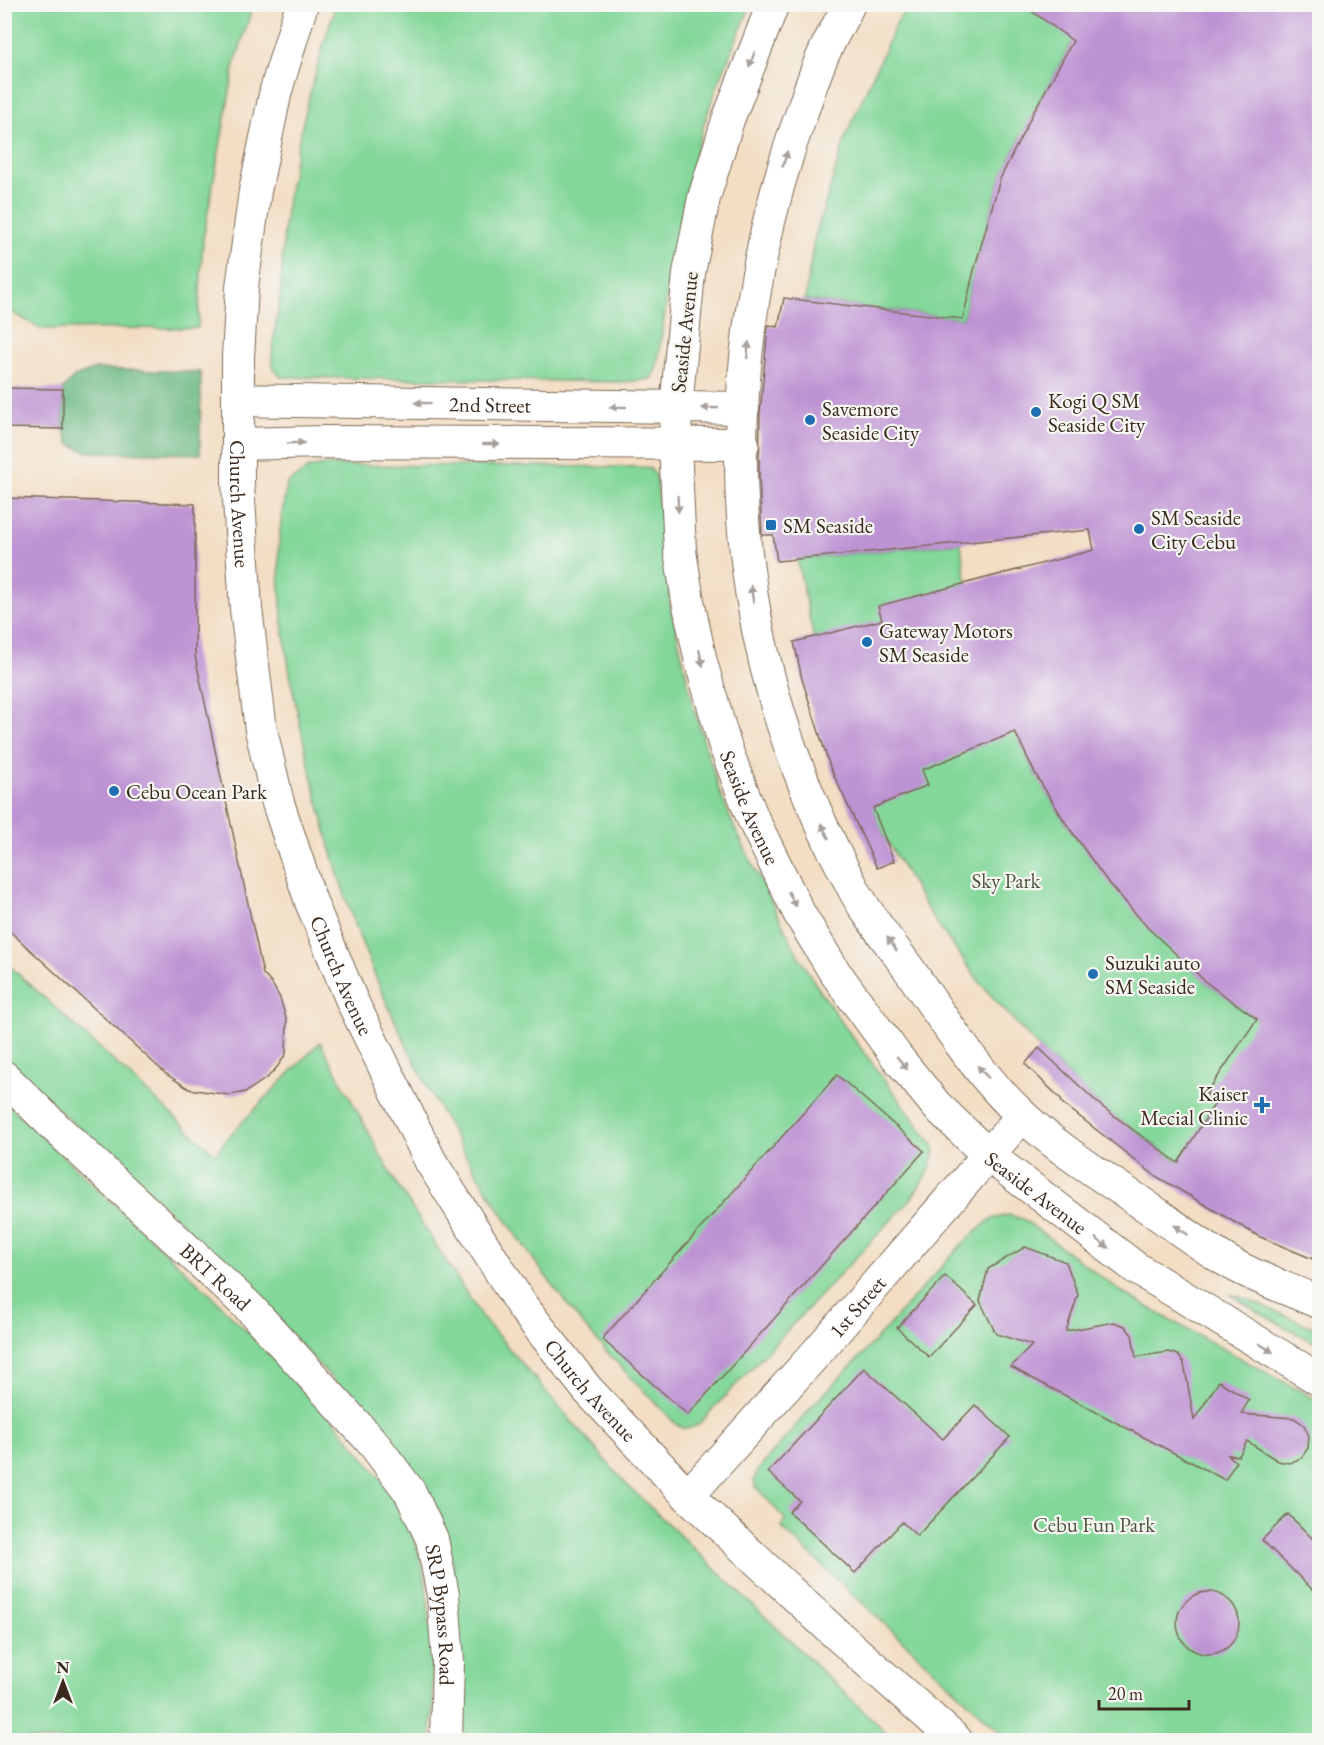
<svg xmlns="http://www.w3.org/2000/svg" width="1324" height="1745" font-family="'EB Garamond',serif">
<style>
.green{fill:#82d799;stroke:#5e805c;stroke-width:1.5}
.forest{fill:#69b881;stroke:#527150;stroke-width:1.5}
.building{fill:#be93d3}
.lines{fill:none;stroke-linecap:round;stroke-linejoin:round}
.minor-casing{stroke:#7b6958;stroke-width:34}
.minor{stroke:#fff;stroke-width:32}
.oneway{fill:#a79f9a}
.poi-dot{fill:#1f6fb2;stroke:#f6f6f2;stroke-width:2}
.labels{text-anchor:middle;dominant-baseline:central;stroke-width:4.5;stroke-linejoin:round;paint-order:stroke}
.street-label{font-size:21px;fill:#3b2a1e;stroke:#f6f6f2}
.poi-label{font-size:21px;fill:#3b2a1e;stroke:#f6f6f2;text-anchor:start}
.park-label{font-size:21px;fill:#4d553d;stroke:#f6f6f2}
</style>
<rect width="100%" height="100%" fill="#f6f6f2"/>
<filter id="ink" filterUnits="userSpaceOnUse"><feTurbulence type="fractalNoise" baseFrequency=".0167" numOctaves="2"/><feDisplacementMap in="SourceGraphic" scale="12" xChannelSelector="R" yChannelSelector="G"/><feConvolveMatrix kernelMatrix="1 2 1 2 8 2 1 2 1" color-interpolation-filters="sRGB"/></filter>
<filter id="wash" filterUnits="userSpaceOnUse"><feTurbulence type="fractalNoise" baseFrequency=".008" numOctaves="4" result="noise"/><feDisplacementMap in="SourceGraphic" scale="24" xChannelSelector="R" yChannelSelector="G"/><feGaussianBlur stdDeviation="1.35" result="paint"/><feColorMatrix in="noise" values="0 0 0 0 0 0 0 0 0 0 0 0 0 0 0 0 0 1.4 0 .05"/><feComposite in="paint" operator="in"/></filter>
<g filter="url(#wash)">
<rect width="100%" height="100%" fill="#f3ddc3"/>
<path class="green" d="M4,5H253L235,63L203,239L198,328L41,329L5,308Z
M336,5H751C730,55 707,106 694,159C676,227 667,297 657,367L651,379L625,382L281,377L273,369C270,345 278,320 280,296C283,270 282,244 285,218C295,145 313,75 336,5Z
M908,5H1105L1070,46L1034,111L1000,179L973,274L963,319L805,300L814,240L847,133L896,24Z
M325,465L644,467L649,468L656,475L670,603L694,709L720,793L734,827L794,947L813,980L837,1016L933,1145L935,1151L930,1169L911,1199L699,1424C690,1429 685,1430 677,1425C645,1391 610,1358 580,1321C484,1201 400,1053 349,908C332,858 319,807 307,756C292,691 279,624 279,557C278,533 283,508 287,484L309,468Z
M961,543L964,569L982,644L1012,725L1036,775L1065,822L1104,876L1207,983L1273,1031L1239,1197L1171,1157L1101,1106L1036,1045L981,984L932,917L883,834L853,759L820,668L797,559Z
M4,961L215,1154L228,1137L320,1042L393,1178L481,1316L625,1483L894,1740H458L453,1566L441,1516L420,1480L397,1449L240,1279L181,1222L5,1060Z
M4,1101L208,1292L338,1425L382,1480L410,1523L425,1575L432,1642L433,1713L430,1740H5Z
M1009,1215L1023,1219L1119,1290L1170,1320L1319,1401V1740H1009L781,1527L785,1519L755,1486L754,1480L758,1470L815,1403L861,1356L963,1243L991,1219Z
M1230,1294L1244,1298L1319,1330V1345L1256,1311Z"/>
<path class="forest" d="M95,369L201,372L200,454L89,452L70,445L63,429V389L74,377Z"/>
<g id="blocks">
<path class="building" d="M1022,4H1320V1262L1258,1236L1154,1175L1061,1102L1062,1100L1025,1064L1039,1048L1101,1106L1178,1163L1217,1100L1206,1094L1257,1019L1207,983L1148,928L1104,877L1065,822L1036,775L1015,732L922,770L928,785L873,808L894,861L877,868L830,767L802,679L794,642L882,620L878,606L1094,550L1090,530L777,561L773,535H762L759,475L760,414L768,325L778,327L784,298L963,319L973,274L1000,179L1034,111L1073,41Z
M4,388L63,389V429L4,428Z
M4,498L195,504V656L263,974L272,984L280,998L287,1021L286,1054L278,1066L268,1077L246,1092L229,1095L189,1089L166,1074L4,926Z
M837,1075L924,1151L688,1415L602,1339Z
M1025,1247L1066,1262L1078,1295L1066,1331L1114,1322L1125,1326L1132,1335L1136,1357L1169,1352L1178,1355L1184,1363L1194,1420L1219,1381L1249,1400L1241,1414L1294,1418L1304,1425L1309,1436L1308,1448L1301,1458L1290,1463L1278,1461L1247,1441L1239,1456L1228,1455L1236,1462L1225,1480L1011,1367L1032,1345L996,1334L980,1301L988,1269Z
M945,1276L977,1305L929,1357L897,1328Z
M864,1368L943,1439L975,1405L1010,1437L917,1536L902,1522L855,1573L789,1512L800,1501L768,1472Z
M1288,1514L1320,1546V1597L1262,1540Z
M1177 1623a31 31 0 1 1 62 0a31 31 0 1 1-62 0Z"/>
</g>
</g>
<g filter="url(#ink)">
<use href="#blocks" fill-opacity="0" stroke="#7b6958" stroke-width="1.5"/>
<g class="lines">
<g class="minor-casing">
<g id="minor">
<path id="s1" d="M302,4L276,90L255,191L242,287L238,357V484L246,609L261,730L278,803L311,902L352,1001L431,1162L522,1306L587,1389L688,1496L835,1633L956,1740"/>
<path id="s2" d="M773,4L728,120L704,198L689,273L676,407L675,445L680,551L688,601L701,662L725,746L753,819L799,913L834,971L897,1057L936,1105L989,1156L1136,1268L1320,1380"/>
<path d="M849,4C841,21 831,37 824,53C815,72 809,92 802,112C747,263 726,437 752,597C768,697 803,795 851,884C867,916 892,945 913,975C946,1023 979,1076 1023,1116C1059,1150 1102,1176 1143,1204C1171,1223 1198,1244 1227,1261C1255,1278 1289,1289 1320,1303"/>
<path id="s3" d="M238,400L743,408"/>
<path d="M238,444L325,442L743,444"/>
<path id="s4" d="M4,1077L54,1126L249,1307L373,1443L410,1492L432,1539L443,1595L448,1661L446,1740"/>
<path id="s5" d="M688,1496L819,1350L1022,1116"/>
</g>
</g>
<use href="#minor" class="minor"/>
</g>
<defs><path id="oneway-solid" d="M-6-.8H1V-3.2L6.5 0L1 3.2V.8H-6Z" transform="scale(1.5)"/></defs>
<g class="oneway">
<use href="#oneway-solid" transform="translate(752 59) rotate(111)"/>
<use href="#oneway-solid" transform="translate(785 159) rotate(-73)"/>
<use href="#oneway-solid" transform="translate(748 350) rotate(-84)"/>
<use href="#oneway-solid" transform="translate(423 403) rotate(-179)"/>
<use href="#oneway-solid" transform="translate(618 407) rotate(-180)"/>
<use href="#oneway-solid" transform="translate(710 408) rotate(-179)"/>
<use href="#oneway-solid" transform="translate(296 443) rotate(-1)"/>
<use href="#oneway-solid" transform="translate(491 444)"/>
<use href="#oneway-solid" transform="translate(678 504) rotate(87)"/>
<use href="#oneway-solid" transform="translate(752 594) rotate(-99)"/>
<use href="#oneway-solid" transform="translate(701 658) rotate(77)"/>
<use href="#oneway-solid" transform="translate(825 831) rotate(-116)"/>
<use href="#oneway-solid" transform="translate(792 899) rotate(64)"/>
<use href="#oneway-solid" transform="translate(892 944) rotate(-125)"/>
<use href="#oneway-solid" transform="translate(902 1063) rotate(51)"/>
<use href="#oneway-solid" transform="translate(983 1072) rotate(-131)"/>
<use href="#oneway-solid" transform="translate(1181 1230) rotate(-146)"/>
<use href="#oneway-solid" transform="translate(1102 1243) rotate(37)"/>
<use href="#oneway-solid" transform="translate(1266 1348) rotate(32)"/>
</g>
</g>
<g class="poi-dot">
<circle cx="1036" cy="412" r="6"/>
<circle cx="810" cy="420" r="6"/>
<rect x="765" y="519" width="12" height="12" rx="3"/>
<circle cx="1139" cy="529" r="6"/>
<circle cx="867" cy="642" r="6"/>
<circle cx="114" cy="791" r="6"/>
<circle cx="1093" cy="974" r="6"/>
<path d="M1259 1096h6v6h6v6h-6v6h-6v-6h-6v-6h6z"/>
</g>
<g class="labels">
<g class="street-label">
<text transform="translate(684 332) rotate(-84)">Seaside Avenue</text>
<text stroke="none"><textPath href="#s3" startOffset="252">2nd Street</textPath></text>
<text stroke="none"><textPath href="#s1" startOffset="507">Church Avenue</textPath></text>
<text stroke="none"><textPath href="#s2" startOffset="828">Seaside Avenue</textPath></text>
<text stroke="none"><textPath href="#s1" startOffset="993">Church Avenue</textPath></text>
<text stroke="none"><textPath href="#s2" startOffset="1314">Seaside Avenue</textPath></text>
<text stroke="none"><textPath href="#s4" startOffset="291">BRT Road</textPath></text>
<text stroke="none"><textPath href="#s5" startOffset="254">1st Street</textPath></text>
<text stroke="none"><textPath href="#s1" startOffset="1479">Church Avenue</textPath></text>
<text stroke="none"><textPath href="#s4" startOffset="710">SRP Bypass Road</textPath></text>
</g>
<g class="poi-label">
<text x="1048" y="400">Kogi Q SM<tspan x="1048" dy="24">Seaside City</tspan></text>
<text x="822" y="408">Savemore<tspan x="822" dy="24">Seaside City</tspan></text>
<text x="1151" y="517">SM Seaside<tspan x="1151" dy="24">City Cebu</tspan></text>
<text x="783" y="525">SM Seaside</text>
<text x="879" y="630">Gateway Motors<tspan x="879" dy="24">SM Seaside</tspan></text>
<text x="126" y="791">Cebu Ocean Park</text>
<text x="1105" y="962">Suzuki auto<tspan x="1105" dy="24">SM Seaside</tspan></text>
<text x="1248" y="1093" text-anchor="end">Kaiser<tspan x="1248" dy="24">Mecial Clinic</tspan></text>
</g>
<g class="park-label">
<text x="1006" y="880">Sky Park</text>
<text x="1094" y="1524">Cebu Fun Park</text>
</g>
</g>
<rect width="1324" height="1745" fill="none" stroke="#f6f6f2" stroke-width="24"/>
<g transform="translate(63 1682)" stroke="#f6f6f2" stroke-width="4.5" paint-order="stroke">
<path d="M0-4.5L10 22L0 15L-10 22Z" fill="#3b2a1e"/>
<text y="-9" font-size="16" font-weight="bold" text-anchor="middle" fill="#3b2a1e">N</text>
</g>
<path d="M1099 1700v9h90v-9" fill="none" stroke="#3b2a1e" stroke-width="3"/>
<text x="1108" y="1700" font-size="18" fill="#3b2a1e" stroke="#f6f6f2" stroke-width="4.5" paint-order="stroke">20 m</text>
</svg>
